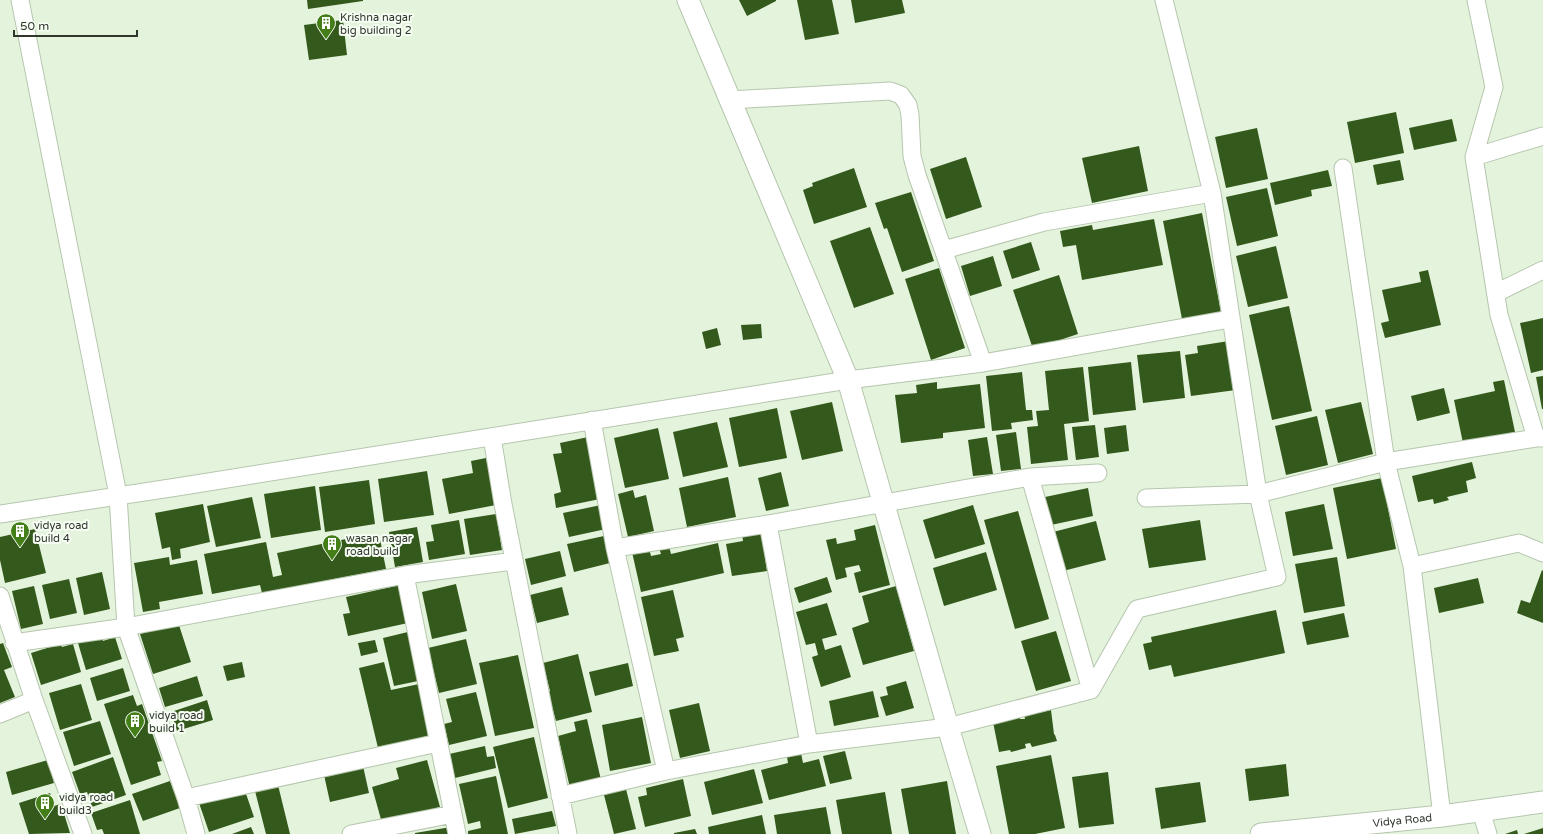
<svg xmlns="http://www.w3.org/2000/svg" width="1543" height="834" font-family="'Varela Round',sans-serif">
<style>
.building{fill:#34591c}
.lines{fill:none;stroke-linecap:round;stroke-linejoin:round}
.minor-casing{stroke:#b6c6ae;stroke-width:19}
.tertiary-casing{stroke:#b6c6ae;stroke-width:23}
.minor{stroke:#fff;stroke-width:17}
.tertiary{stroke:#fff;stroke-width:21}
.labels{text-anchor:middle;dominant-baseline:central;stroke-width:4;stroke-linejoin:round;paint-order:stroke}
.poi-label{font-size:11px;fill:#30362d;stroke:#f7fef4;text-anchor:start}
.street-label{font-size:11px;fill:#30362d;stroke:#f7fef4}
</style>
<rect width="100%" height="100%" fill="#e4f4dc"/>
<path class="building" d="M307,0H363V1L308,9Z
M739,0H776V1L747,16Z
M797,0H832L839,34L805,40Z
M851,0H902L905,13L855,23Z
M343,20L347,55L309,60L304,25Z
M1396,112L1404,153L1355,163L1347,122Z
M1452,119L1457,141L1414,150L1409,128Z
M1257,128L1268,179L1226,188L1215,137Z
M1139,146L1148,191L1092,203L1082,158Z
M966,157L982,207L946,219L930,169Z
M1400,160L1404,180L1377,185L1373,165Z
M854,168L867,207L814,224L803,190L813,186L812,183Z
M1328,170L1332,186L1311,190L1312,196L1275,205L1270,183Z
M1267,188L1278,236L1237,246L1226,197Z
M911,192L934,261L902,272L887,228L884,229L875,203Z
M1202,213L1221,312L1182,319L1163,221Z
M1154,219L1163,265L1082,280L1076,245L1063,247L1060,231L1092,225L1093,230Z
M870,227L894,294L854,308L830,241Z
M1031,242L1040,270L1012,279L1003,251Z
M1276,246L1288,298L1248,307L1236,256Z
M993,256L1002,286L970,296L961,266Z
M939,268L965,348L931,360L905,279Z
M1428,270L1441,325L1385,338L1381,323L1389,321L1382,290L1421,282L1419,272Z
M1059,275L1078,334L1033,349L1013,290Z
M1289,306L1312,411L1272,420L1249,315Z
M1543,318V370L1531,373L1520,323Z
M761,324L762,338L743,340L741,325Z
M717,328L721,345L706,349L702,332Z
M1229,341L1236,390L1191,396L1185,355L1198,353L1197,346Z
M1180,351L1185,398L1143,403L1137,355Z
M1131,362L1136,410L1093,415L1088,367Z
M1083,367L1089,421L1064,424L1068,460L1031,464L1027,427L1038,426L1036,411L1049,410L1045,371Z
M1022,372L1026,410H1032L1033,420L1011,423L1012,429L992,431L986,376Z
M1543,376V409H1542L1536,377Z
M1504,380L1515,432L1463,443L1454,400L1495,391L1493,382Z
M937,382V389L980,384L985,428L943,433V438L901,443L895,395L917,393L916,385Z
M1444,388L1450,413L1417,421L1411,396Z
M832,402L843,451L802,460L790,411Z
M1361,402L1373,454L1338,463L1325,410Z
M777,408L787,458L739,467L729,418Z
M1317,416L1328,465L1286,475L1275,426Z
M717,422L728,467L683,477L673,432Z
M1095,425L1099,457L1076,460L1072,427Z
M1126,425L1129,451L1107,454L1104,428Z
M658,428L669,479L625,488L614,438Z
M1016,432L1021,469L1001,471L996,435Z
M588,437L600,499L556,508L554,494L561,492L553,454L562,453L560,443Z
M987,437L993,474L973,476L968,440Z
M486,458L496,505L449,514L442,479L473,473L471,461Z
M1472,462L1476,478L1466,481L1468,492L1447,497L1449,500L1434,504L1433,499L1418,502L1412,476Z
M427,471L434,515L384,522L378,479Z
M781,472L789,506L766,511L758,478Z
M728,477L736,517L687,527L679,488Z
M1382,478L1396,549L1347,559L1333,488Z
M369,480L375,524L325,532L319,487Z
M315,486L321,530L271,538L264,494Z
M1088,488L1093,516L1051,525L1045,497Z
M633,490L635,498L646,495L654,531L628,537L618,494Z
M252,497L261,538L216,547L207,506Z
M203,504L210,542L180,549L181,558L172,560L170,547L162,549L155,513Z
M1324,504L1333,549L1293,556L1285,512Z
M601,505L606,529L569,537L563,513Z
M973,505L985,544L935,559L923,520Z
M1018,511L1049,619L1015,629L984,520Z
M496,514L502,550L470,555L464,519Z
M459,520L465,554L429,560L426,542L434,541L431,525Z
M1200,520L1206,560L1149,568L1142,529Z
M1096,521L1106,560L1063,571L1053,532Z
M875,525L890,585L859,593L854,573L861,571L859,565L845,568L847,577L836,580L826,540L836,538L837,544L856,540L854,530Z
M417,527L423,562L395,567L389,532Z
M35,529L46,573L5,583L0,560V537Z
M761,530L767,571L732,576L726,544L743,541L742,534Z
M604,536L610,563L574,572L567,544Z
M356,537L357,544L380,539L386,569L262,593L260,585L212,594L204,554L266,542L273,577L282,575L277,553Z
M718,543L724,573L641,592L632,552L649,548L651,556L661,554L659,548L669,546L671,554Z
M560,551L566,576L531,585L525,559Z
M986,552L997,590L944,606L933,568Z
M169,557L170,565L197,560L203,594L159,602L160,609L143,612L134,563Z
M1337,557L1345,606L1304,613L1295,564Z
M1542,570L1543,571V623L1517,613L1521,600L1530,603Z
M102,572L110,609L84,615L76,578Z
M827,577L832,592L799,603L794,588Z
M1478,578L1484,603L1439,613L1434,588Z
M69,579L77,613L50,619L42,585Z
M456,584L467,631L432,639L422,592Z
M400,585L408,623L348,636L343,614L350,613L346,597Z
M34,586L43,624L21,629L12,591Z
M896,586L914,651L863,665L852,628L869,622L862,596Z
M562,587L569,615L537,623L530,595Z
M673,590L684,637L676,639L679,651L654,656L641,597Z
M827,603L837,635L822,639L825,650L841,645L851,677L821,687L812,657L818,655L815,643L806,645L796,612Z
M1276,610L1285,653L1174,677L1171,665L1149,670L1143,644L1152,642L1151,637Z
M1344,613L1349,637L1307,645L1302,622Z
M178,622L191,662L153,674L140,634Z
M412,631L423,680L394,686L383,638Z
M1056,631L1071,681L1036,691L1021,641Z
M101,636L103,641L115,637L122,659L86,670L78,643Z
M466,639L477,684L439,693L428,648Z
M375,640L378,652L361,656L358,643Z
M3,643L12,667L4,670L15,697L0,703V644Z
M60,644L62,647L73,644L81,672L41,685L31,653Z
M578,654L592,712L556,721L548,692L550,691L543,663Z
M518,655L534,728L495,736L479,663Z
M242,662L245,677L227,681L223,666Z
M384,662L391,690L419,684L432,735L378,748L359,668Z
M628,663L633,686L595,696L589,672Z
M123,668L130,691L97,701L90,678Z
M197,676L203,696L165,707L159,688Z
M906,681L914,708L886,716L880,697L888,695L886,687Z
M81,684L92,720L60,730L49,693Z
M873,691L879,717L834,726L829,701Z
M476,692L487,736L449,745L444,724L452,722L446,699Z
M133,695L137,706L142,704L162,761L157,762L161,775L131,785L104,704Z
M207,700L213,720L177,731L171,712Z
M699,703L710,751L680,758L669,710Z
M1051,710L1054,734L1055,735L1057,741L1032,747L1030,743L1025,744L1026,748L1011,752L1010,750L999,752L993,722L1019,714L1020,719H1025L1024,714L1037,711L1038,713Z
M642,717L651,763L610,771L602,725Z
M587,719L601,780L570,788L558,736L576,731L574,722Z
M100,721L111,754L74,766L63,732Z
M534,737L548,798L508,808L493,747Z
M485,746L487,757L494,756L496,768L455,778L449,754Z
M845,751L852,779L830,784L823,756Z
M801,753L803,763L819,759L826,786L769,800L761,770L788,763L787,757Z
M1051,755L1065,828L1035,834H1009L996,766Z
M113,757L126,795L92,807L87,792L80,794L72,772Z
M48,760L54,783L12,795L6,772Z
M427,760L440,807L382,823L372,787L399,779L396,768Z
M1286,764L1289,796L1249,801L1245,769Z
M363,766L369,793L330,802L324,775Z
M754,769L763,803L712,815L704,782Z
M1108,772L1114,824L1079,828L1072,777Z
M496,776L508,834H468V831L481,828L480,821L468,824L459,784Z
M683,779L691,816L645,827L638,797L647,795L646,788Z
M170,781L180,808L143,821L132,794Z
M947,781L956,834H909L901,789Z
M1200,782L1206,822L1161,829L1155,788Z
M278,785L290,834H266L255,791Z
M244,788L254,817L209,832L199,803Z
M626,789L636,829L614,834L604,795Z
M885,792L892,834H842L836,800Z
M50,793L54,806L61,804L70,833L29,834L19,803Z
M130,800L140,834H104L102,829L97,830L91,813Z
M826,807L831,834H777L774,815Z
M552,811L556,826L515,834L512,819Z
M762,815L766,834H709L708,827Z
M251,827L254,834H232Z
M451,827L452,834H415V833Z
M1543,828V834H1524Z
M695,829L697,834H674V833Z
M1517,830L1518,834H1505Z"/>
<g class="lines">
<g class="minor-casing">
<path id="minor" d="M20,0L118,495L126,627L186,798L196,834
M1164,0L1212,193L1258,494L1386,462L1536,438H1543
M1476,0L1494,87L1474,157L1499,315L1536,438
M730,100L890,91L901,95L908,105L910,115L912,156L917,175L983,363
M1474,157L1543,136
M1343,168L1386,462L1412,566L1519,543L1543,553
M944,250L1044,222L1212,193
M1496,293L1543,270
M592,420L615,548L666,771
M492,437L503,504L568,834
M1030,477L1091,690L948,727L809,744L768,524Z
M1030,477L1098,473
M0,514L177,487L848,380L983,363L1230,319
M615,548L768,524
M1412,566L1442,816
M405,575L457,834
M0,596L34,700L83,834
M14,643L126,627L405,575L514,561
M1091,690L1137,609L1277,577L1258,494L1146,498
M0,714L34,700
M560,796L666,771L809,744
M186,798L438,743
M1481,811L1488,834
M351,834L453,814"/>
</g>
<g class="tertiary-casing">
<g id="tertiary">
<path d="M688,0L848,380L948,727L980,834"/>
<path id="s1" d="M1261,834L1442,816L1543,802"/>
</g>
</g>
<use href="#minor" class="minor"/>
<use href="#tertiary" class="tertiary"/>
</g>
<defs>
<g id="building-pin" transform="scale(1)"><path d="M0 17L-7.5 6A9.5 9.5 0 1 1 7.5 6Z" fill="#447e18" stroke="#f7fef4"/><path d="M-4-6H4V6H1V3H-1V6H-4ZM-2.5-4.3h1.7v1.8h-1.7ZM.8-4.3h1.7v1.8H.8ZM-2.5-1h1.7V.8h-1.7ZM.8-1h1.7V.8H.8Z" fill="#fff"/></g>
</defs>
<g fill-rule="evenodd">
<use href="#building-pin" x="326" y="23"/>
<use href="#building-pin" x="20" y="531"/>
<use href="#building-pin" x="332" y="544"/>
<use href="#building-pin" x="135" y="721"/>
<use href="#building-pin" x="45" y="803"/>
</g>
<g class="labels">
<g class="poi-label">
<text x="340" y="17">Krishna nagar<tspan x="340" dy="13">big building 2</tspan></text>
<text x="34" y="525">vidya road<tspan x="34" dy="13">build 4</tspan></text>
<text x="346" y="538">wasan nagar<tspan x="346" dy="13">road build</tspan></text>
<text x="149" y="715">vidya road<tspan x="149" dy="13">build 1</tspan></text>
<text x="59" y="797">vidya road<tspan x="59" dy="13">build3</tspan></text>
</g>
<g class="street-label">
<text stroke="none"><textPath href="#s1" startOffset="142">Vidya Road</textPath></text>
</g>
</g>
<path d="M14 30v6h123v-6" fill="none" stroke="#30362d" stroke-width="2"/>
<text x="20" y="30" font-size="12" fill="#30362d" stroke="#f7fef4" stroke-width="3" paint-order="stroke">50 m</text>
</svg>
